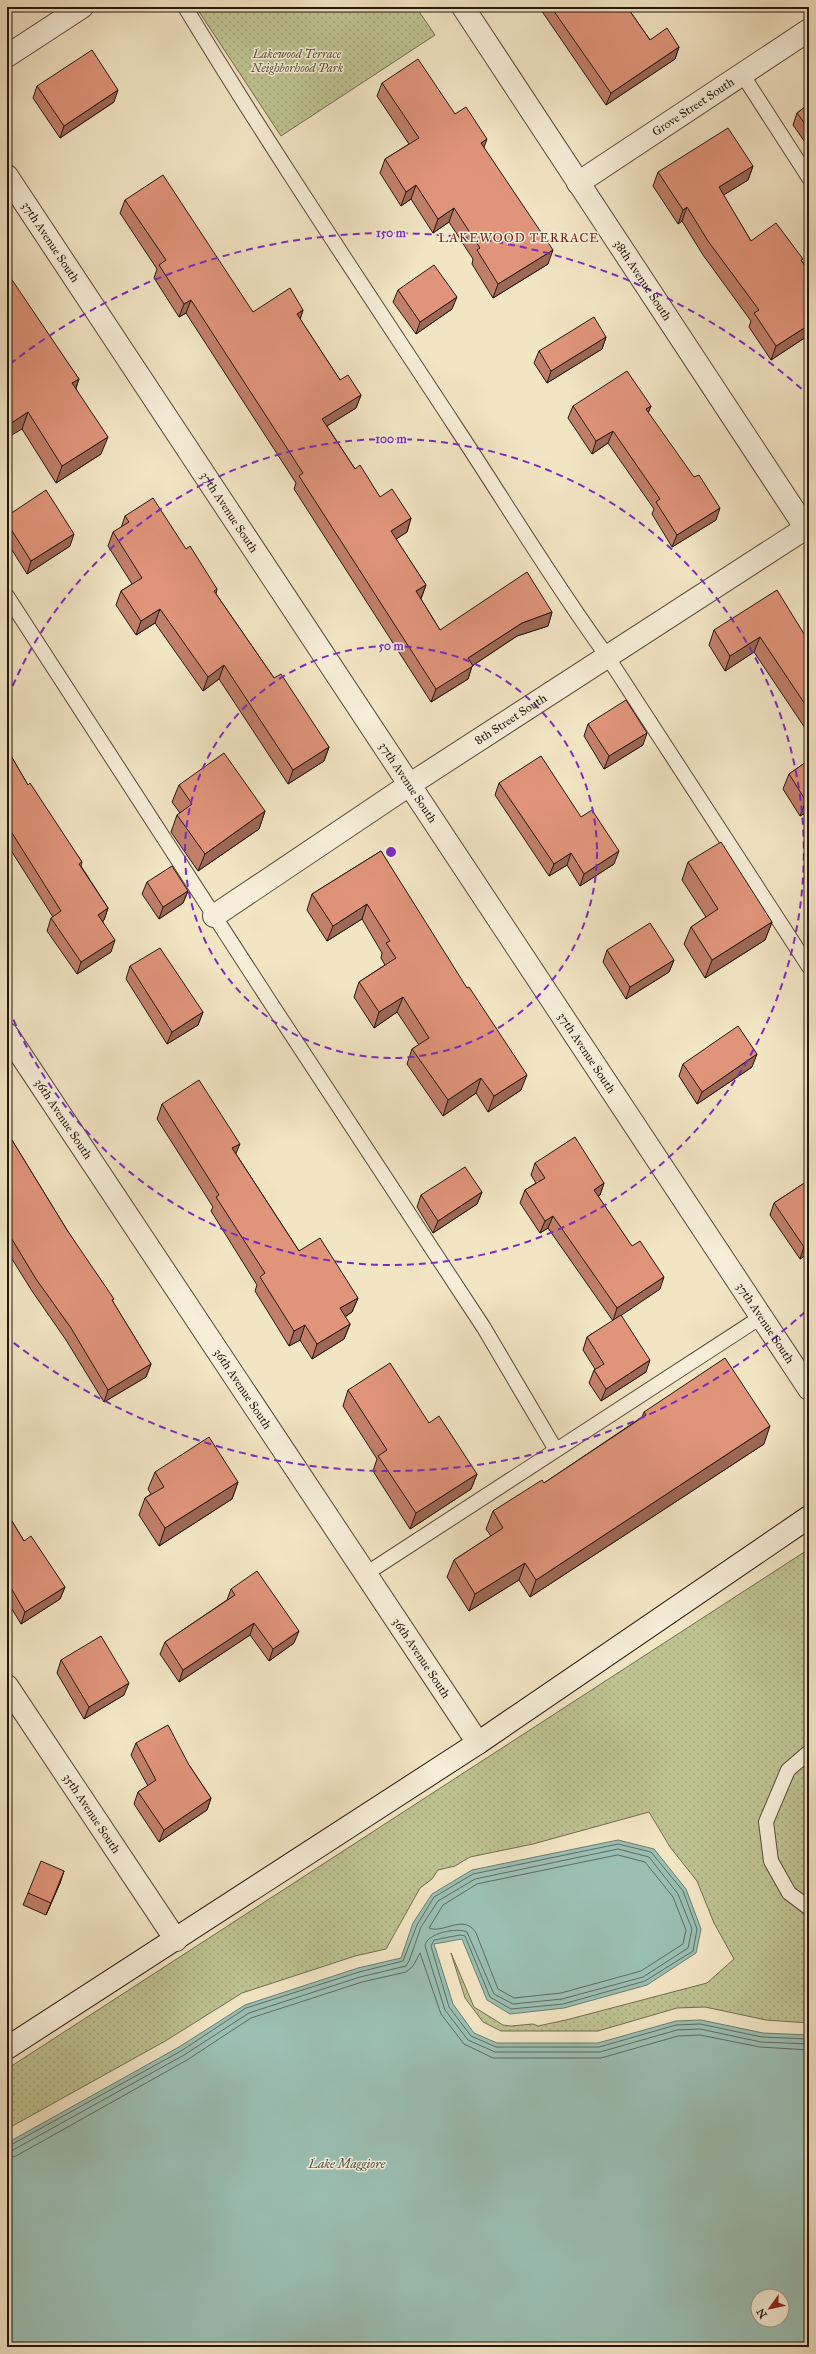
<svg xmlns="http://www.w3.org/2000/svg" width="816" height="2354" font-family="'IM FELL Great Primer',serif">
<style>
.park{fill:url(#park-dots);stroke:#726d50}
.water{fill:#9bbfb3;stroke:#6c7c71;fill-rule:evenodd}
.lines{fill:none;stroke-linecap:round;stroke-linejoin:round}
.shore{stroke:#606b61;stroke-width:1}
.lane-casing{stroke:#584a3c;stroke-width:16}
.street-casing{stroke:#584a3c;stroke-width:24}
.secondary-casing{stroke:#25170f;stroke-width:24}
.lane{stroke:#f7eed9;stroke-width:14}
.street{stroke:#f7eed9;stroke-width:22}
.secondary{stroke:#f7eed9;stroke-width:22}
.wall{fill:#c17f69;stroke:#25170f}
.shaded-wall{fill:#9d6855;stroke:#25170f}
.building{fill:#e0947a;stroke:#25170f}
.ring{fill:none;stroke:#7b2cbf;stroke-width:2;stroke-dasharray:7 5}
.labels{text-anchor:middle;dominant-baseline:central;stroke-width:3;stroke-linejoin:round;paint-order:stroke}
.park-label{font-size:12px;font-style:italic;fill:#5b533c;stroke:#f7eed9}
.street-label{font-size:12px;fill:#25170f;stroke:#f7eed9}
.neighbourhood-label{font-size:13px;letter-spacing:1px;fill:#7a1f14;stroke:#f7eed9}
.water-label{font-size:13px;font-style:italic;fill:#4e5248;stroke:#f7eed9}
.centre{fill:#7b2cbf;stroke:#f7eed9;stroke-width:2}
.ring-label{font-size:12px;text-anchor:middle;font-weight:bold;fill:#7b2cbf;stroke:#f7eed9;stroke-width:3;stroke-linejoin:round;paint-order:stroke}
</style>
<defs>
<pattern id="park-dots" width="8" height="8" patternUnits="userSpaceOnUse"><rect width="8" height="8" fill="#bec391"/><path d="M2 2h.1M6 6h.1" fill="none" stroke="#a3a77c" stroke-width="1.8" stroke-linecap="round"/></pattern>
</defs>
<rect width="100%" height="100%" fill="#f2e5c4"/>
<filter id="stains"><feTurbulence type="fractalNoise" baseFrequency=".005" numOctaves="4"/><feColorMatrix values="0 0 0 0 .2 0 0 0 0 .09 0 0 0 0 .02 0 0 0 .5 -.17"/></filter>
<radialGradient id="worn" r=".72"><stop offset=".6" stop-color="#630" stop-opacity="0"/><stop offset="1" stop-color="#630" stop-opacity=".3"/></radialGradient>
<path class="park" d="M196,7H416L435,35L281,136Z
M809,1549V2023L766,2020L705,2007L677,2008L598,2031H501L483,2022L465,1998L451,1953L474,2007L503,2025L511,2026L533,2024L538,2026L566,2020L707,1983L734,1959L714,1923L697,1881L670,1847L649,1812L533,1844L470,1857L455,1866L438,1870L432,1879L420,1888L386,1949L355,1956L242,1993L167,2040L7,2129V2069Z"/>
<path class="water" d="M618,1840L654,1849L686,1889L701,1929L696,1953L647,1985L564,2008L510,2014L487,2000L462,1939L434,1944L453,2004L474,2033L497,2043H598L676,2021L701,2020L763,2033L809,2035V2347H7V2143L179,2047L245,2005L358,1968L401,1958L413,1923L432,1894L472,1870ZM758,2296H782V2320H758Z"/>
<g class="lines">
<path class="shore" d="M618,1855L645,1862L673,1897L686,1930L683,1944L641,1971L561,1993L514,1998L498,1989L476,1933C464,1913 444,1934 429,1928L443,1905L477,1884Z
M7,2147L181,2051L246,2008L359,1972L403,1961L417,1925L434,1897L473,1874L618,1844L651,1852L683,1891L697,1929L693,1951L645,1981L563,2004L511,2009L490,1997L465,1936L460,1935L434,1940L431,1946L449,2007L471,2036L496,2047H599L676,2025L700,2024L762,2037L809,2039
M7,2152L13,2150L184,2055L249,2013L360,1977L406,1966L409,1961L421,1927L438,1901L475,1879L618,1849L649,1857L678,1894L692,1929L688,1948L643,1977L562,1999L513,2004L494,1994L467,1932C458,1927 426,1933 425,1946L445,2010L468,2040L495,2052H600L677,2030L700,2029L761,2042L809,2044
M7,2158L16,2156L187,2060L251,2018L362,1982L406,1972L413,1966L420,1953L441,2014L464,2044L493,2058H601L678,2036L700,2035L760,2047L809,2050"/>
<g class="lane-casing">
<path id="lane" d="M185,7C271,149 364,287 455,426C506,503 553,582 607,656L809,967
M742,74L809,178
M7,596L272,1005L484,1328L556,1450
M364,1575L761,1317
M809,1752L788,1770L766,1822L771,1861L789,1893L809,1908"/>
</g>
<g class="street-casing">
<g id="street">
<path id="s1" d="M463,7L809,533"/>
<path d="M7,56L82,7"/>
<path id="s2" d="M7,176L809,1389"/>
<path id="s3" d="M578,183L809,30"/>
<path id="s4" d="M214,916L409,785L809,526"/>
<path id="s5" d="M7,1034L478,1743"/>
<path id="s6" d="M7,1686L176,1940"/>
</g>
</g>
<g class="secondary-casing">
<path id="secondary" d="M7,2048L478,1743L809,1517"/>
</g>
<use href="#lane" class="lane"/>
<use href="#street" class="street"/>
<use href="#secondary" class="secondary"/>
</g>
<path class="wall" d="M539,7H627L650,40L679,47L675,59L606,105Z
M382,83L455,114L484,148L548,264L493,298L472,264L473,259L449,222L433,233L411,199L401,206L380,173L385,159L409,144L377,96Z
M37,86L114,102L60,138L33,98Z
M809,104V148L793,125L797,113Z
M753,166L748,180L723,195L751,241L802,261L809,272V335L771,360L749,327L751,321L703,255L682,221L678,224L653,186L658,172Z
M125,200L253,312L303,310L300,319L340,380L361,395L356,408L327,426L355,469L380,497L411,518L407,532L396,539L426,585L421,599L440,630L552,612L548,626L517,636L472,666L468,679L431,702L294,489L296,483L186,313L179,317L154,278L157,269L120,213Z
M7,279L79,379L76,388L101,454L56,483L22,429Z
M398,290L452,309L416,334L393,302Z
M606,337L602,349L547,383L534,363L539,351Z
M809,405V417L806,413Z
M573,406H651L648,413L716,520L672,547L652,514L654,509L608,443L592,454L568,418Z
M7,516L70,546L27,574L7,542Z
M125,516L186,549L217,589L216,594L274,678L329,747L324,761L288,784L219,679L203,691L155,623L136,635L116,605L121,591L132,584L108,546L113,532L121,528Z
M714,630L809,642V734L754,652L725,671L709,645Z
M588,724L643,745L604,769L584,736Z
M7,749L28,785L82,862L81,866L108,908L104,920L103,921L111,952L77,974L47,931L51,918L53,917L7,844Z
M809,760V814L807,812L800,816L783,789L789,774Z
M499,783L581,817L614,864L580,886L567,865L549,876L495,795Z
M179,785L265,811L259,829L198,871L171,832L177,815L180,813L172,802Z
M381,851L521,1090L488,1112L476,1093L443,1116L407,1064L412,1049L419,1045L397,1012L374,1028L354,997L359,982L385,965L381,958L382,953L362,919L327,941L307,910L312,894Z
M688,862L772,922L765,940L705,978L684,944L691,927L706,917L682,880Z
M147,882L188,891L183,903L159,919L142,894Z
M607,950L674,960L669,972L626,999L603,962Z
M130,966L203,1012L198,1025L167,1044L126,979Z
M683,1064L752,1067L697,1104L679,1076Z
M162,1104L236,1154L299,1251L358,1298L352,1312L345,1317L350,1324L344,1339L312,1359L300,1340L289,1346L255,1291L257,1285L211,1211L213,1207L157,1119Z
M7,1132L67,1230L113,1302L151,1364L146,1377L104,1402L66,1340L32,1291L7,1251Z
M535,1163L604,1183L600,1195L598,1196L660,1289L616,1318L646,1372L601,1401L589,1383L594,1370L595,1369L583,1350L587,1337L613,1321L548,1228L540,1233L520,1203L525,1190L536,1183L531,1175Z
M809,1180V1253L800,1259L770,1215L774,1203Z
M482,1192L477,1204L433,1233L417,1207L421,1195Z
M348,1390L429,1423L477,1474L471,1489L410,1529L373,1471L377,1459L343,1406Z
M644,1412L764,1444L530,1597L519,1580L469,1611L447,1577L454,1560L491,1536L486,1529L493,1511L544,1483L642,1417Z
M155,1472L238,1482L232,1499L159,1546L139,1515L145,1498L151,1494L148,1489Z
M7,1513L24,1541L65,1587L60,1599L21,1624L7,1601Z
M231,1589L294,1643L269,1661L250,1635L179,1682L160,1654L165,1642L227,1600Z
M61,1660L124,1695L84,1719L57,1673Z
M136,1743L189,1765L211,1798L207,1810L159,1842L134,1804L138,1792L148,1786L131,1755Z
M64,1871L60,1883L46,1915L23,1905L28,1893Z"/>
<path class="shaded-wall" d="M679,47L675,59L606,105L611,93Z
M118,90L114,102L60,138L64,126Z
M487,139L482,153L481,143Z
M753,166L748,180L714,201L719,187Z
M416,185L411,199L401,206L406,192Z
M687,207L682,221L678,224L683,210Z
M454,208L449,222L433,233L438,219Z
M553,250L548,264L493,298L498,284Z
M457,297L452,309L416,334L420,322Z
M191,300L186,313L179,317L184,304Z
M303,310L299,323L297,314Z
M809,325V335L771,360L776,346Z
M606,337L602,349L547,383L551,371Z
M79,379L73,396L72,383Z
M361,395L356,408L317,432L322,419Z
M651,406L646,418V409Z
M28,412L22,429L7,438V426Z
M613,431L608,443L592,454L596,441Z
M108,437L101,454L56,483L62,466Z
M720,508L716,520L672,547L677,535Z
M411,518L407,532L387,545L391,531Z
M74,534L70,546L27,574L31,561Z
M426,585L421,598L411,605L416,591Z
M160,609L155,623L136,635L141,621Z
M552,612L548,626L517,636L472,666L468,679L431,702L436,689L468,658L522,623Z
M760,637L754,652L725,671L730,656Z
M224,665L219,679L203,691L208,677Z
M647,733L643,745L604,769L609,756Z
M329,747L324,761L288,784L293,770Z
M809,799V806L807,812L800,816L806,801Z
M265,811L259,829L198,871L205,854Z
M619,851L614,864L580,886L584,874Z
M571,853L567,865L549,876L554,864Z
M188,891L183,903L159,919L163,907Z
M367,904L362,919L327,941L333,926Z
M108,908L104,920L94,927L98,915Z
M772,922L765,940L705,978L712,960Z
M115,940L111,952L77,974L81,962Z
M674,960L669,972L626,999L630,987Z
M403,997L397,1012L374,1028L379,1012Z
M203,1012L198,1025L167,1044L172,1032Z
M757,1054L752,1067L697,1104L702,1092Z
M527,1075L521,1090L488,1112L494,1096Z
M481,1078L476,1093L443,1116L448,1100Z
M240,1144L234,1158L232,1148Z
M604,1183L600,1195L589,1202L594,1190Z
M482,1192L477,1204L433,1233L438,1221Z
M553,1216L548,1228L540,1233L545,1221Z
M809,1244V1253L800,1259L804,1247Z
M664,1277L660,1289L613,1321L617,1308Z
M358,1298L352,1312L335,1323L340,1308Z
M350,1324L344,1339L312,1359L317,1344Z
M305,1325L300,1340L289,1346L294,1331Z
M650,1360L646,1372L601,1401L606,1389Z
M151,1364L146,1377L104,1402L108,1390Z
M770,1426L764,1444L530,1597L536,1580Z
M477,1474L471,1489L410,1529L416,1513Z
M238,1482L232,1499L159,1546L165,1528Z
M525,1563L519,1580L469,1611L475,1594Z
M65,1587L60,1599L21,1624L25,1612Z
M254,1623L250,1635L179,1682L183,1670Z
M299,1631L294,1643L269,1661L273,1649Z
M129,1683L124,1695L84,1719L89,1707Z
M211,1798L207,1810L159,1842L164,1830Z
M64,1871L60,1883L46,1915L51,1903Z"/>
<path class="building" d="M551,7H627L650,40L667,28L679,47L611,93Z
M92,50L118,90L64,126L37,86Z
M418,59L455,114L466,107L487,139L481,143L553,250L498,284L477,250L480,248L454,208L438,219L416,185L406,192L385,159L419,138L382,83Z
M809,104V129L797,113Z
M728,128L753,166L719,187L751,241L776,223L803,259L801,260L809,272V325L776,346L754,313L759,310L708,241L687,207L683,210L658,172Z
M163,175L253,312L290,288L303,310L297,314L340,380L348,375L361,395L322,419L355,469L360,465L380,497L392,489L411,518L391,531L426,585L416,591L440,630L527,572L552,612L522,623L468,658L473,666L436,689L299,476L303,473L191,300L184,304L159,265L166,260L125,200Z
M434,265L457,297L420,322L398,290Z
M10,277L79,379L72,383L108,437L62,466L28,412L7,426V279Z
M594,317L606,337L551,371L539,351Z
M627,371L651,406L646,409L694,477L699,475L720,508L677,535L656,502L660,499L613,431L596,441L573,406Z
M46,490L74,534L31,561L7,523V516Z
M153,498L186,549L190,546L217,589L214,591L274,678L281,674L329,747L293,770L224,665L208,677L160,609L141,621L121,591L142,578L113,532L129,522L125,516Z
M777,590L809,642V710L760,637L730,656L714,630Z
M626,700L647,733L609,756L588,724Z
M7,749L28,785L30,783L82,862L79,864L108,908L98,915L115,940L81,962L51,918L61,911L7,825Z
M224,753L265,811L205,854L177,815L192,804L179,785Z
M541,756L581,817L592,810L619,851L584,874L571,853L554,864L499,783Z
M809,760V799L806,801L789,774Z
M721,842L772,922L712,960L691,927L718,909L688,862Z
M381,851L467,988L469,987L527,1075L494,1096L481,1078L448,1100L412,1049L429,1038L403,997L379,1012L359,982L396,958L386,943L390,941L367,904L333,926L312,894Z
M172,866L188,891L163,907L147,882Z
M650,923L674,960L630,987L607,950Z
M160,948L203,1012L172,1032L130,966Z
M738,1026L757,1054L702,1092L683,1064Z
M199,1080L240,1144L232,1148L299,1251L320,1238L358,1298L340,1308L350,1324L317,1344L305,1325L294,1331L260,1277L265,1273L216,1197L219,1195L162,1104Z
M7,1132L67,1230L114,1299L112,1300L151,1364L108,1390L71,1328L36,1279L7,1231V1226L10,1225L7,1221Z
M575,1137L604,1183L594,1190L632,1246L640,1241L664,1277L617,1308L553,1216L545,1221L525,1190L545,1178L535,1163Z
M465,1167L482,1192L438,1221L421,1195Z
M809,1180V1244L804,1247L774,1203Z
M621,1315L650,1360L606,1389L594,1370L604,1364L587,1337Z
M725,1358L770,1426L536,1580L525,1563L475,1594L454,1560L503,1528L493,1511L542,1480L544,1483L646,1415L644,1412Z
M390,1363L429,1423L439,1416L477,1474L416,1513L378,1456L387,1450L348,1390Z
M209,1437L238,1482L165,1528L145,1498L164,1487L155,1472Z
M7,1513L24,1541L31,1536L65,1587L25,1612L7,1581Z
M257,1571L299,1631L273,1649L254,1623L183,1670L165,1642L235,1595L231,1589Z
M101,1636L129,1683L89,1707L61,1660Z
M168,1725L189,1765L211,1798L164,1830L138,1792L156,1780L136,1743Z
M41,1861L64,1871L51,1903L28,1893Z"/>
<g class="ring">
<circle cx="391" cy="852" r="206"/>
<path d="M8 697A413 413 0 1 1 8 1007"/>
<path d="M805 1312A619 619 0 0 1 10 1340M10 364A619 619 0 0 1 805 392"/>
</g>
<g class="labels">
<g class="park-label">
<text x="297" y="54">Lakewood Terrace<tspan x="297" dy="14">Neighborhood Park</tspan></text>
</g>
<g class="street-label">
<text stroke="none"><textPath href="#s3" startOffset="138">Grove Street South</textPath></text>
<text stroke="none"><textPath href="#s2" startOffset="79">37th Avenue South</textPath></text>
<text stroke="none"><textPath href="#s1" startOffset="327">38th Avenue South</textPath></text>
<text stroke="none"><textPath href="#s2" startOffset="403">37th Avenue South</textPath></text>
<text stroke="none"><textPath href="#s4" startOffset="356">8th Street South</textPath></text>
<text stroke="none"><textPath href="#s2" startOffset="727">37th Avenue South</textPath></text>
<text stroke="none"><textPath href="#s2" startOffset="1051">37th Avenue South</textPath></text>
<text stroke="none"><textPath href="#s5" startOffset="102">36th Avenue South</textPath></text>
<text stroke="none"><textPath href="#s2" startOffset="1375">37th Avenue South</textPath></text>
<text stroke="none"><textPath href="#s5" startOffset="426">36th Avenue South</textPath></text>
<text stroke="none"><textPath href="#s5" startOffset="749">36th Avenue South</textPath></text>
<text stroke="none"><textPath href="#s6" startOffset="153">35th Avenue South</textPath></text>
</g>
<g class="neighbourhood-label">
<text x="519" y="238">LAKEWOOD TERRACE</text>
</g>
<g class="water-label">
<text x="347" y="2164">Lake Maggiore</text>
</g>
</g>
<circle cx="391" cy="852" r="6" class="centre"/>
<g class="ring-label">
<text x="391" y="237">150 m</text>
<text x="391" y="443">100 m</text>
<text x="391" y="650">50 m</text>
</g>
<rect width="816" height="2354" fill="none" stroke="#f2e5c4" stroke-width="24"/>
<rect x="8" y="8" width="800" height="2338" fill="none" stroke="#25170f" stroke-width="2"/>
<rect x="12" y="12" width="792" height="2330" fill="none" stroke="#25170f"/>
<g transform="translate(770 2308) rotate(237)"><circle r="19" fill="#f7eed9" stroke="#a39888"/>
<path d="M0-3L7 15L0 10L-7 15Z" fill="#8f2418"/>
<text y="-6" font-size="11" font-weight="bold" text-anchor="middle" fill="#25170f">N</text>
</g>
<rect width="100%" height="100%" filter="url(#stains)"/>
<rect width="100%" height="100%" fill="url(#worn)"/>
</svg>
